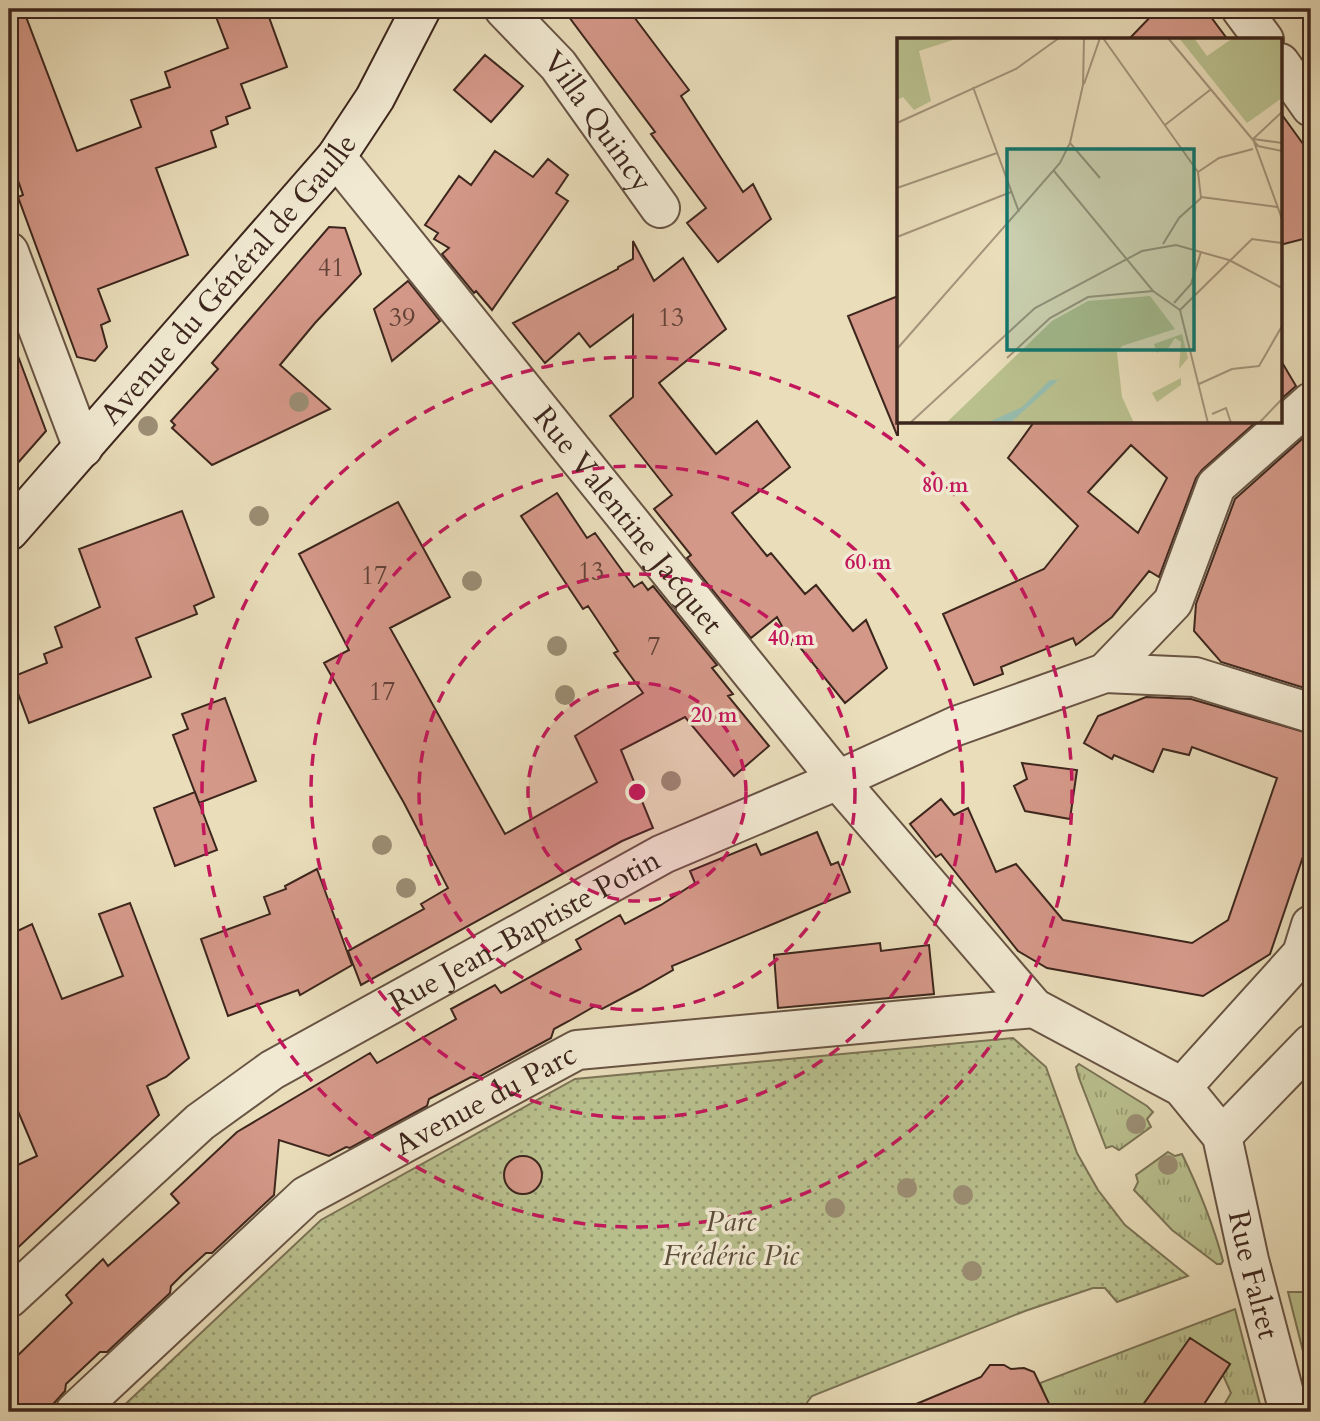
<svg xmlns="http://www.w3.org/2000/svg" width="1320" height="1421" font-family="Cardo,serif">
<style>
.grass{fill:url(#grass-tufts);stroke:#7b7356;stroke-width:2}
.park{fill:url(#park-dots);stroke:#7b7356;stroke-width:2}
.building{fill:#d49888;stroke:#3d261d;stroke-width:2;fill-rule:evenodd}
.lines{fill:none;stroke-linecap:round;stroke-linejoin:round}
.street-casing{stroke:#685444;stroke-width:42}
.secondary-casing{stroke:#3d261d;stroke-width:42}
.street{stroke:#f1e9d2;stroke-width:38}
.secondary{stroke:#f1e9d2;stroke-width:38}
.tree{fill:#9b8d73}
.ring{fill:none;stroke:#c2185b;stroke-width:3.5;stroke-dasharray:12 9}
.labels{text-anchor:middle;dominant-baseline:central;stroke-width:7;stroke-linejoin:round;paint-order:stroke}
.number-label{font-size:26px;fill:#634238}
.street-label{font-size:30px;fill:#3d261d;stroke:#f1e9d2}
.park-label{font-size:30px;font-style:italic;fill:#5c4c39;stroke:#f1e9d2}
.inset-road{fill:none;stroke:#a4947b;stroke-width:2}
.view{fill:#0f766e;fill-opacity:0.15;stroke:#0f766e;stroke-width:3.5}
.inset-edge{fill:none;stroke:#3d261d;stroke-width:3.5}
.centre{fill:#c2185b;stroke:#f1e9d2;stroke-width:3.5}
.ring-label{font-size:21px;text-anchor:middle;font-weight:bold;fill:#c2185b;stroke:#f1e9d2;stroke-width:7;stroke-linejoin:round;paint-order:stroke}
</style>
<defs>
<pattern id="grass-tufts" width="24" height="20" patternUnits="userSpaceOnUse" patternTransform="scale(1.75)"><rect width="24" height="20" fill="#b9c08e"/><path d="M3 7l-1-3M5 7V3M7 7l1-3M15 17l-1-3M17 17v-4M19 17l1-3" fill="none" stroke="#989c73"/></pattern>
<pattern id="park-dots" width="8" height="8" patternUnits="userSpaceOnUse" patternTransform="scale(1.75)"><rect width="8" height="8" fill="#b9c08e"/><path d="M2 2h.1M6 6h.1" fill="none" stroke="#989c73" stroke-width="1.8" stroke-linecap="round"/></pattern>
</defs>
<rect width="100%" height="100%" fill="#e9ddba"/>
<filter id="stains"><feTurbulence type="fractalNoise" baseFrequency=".00286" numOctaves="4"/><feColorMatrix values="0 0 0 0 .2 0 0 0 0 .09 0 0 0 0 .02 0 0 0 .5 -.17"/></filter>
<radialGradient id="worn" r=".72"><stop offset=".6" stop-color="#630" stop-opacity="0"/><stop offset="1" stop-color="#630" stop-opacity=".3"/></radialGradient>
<path class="grass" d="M1079,1064L1147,1106L1153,1112L1147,1119L1151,1127L1119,1150L1112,1146L1106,1148L1079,1078L1076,1067Z
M1168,1152L1175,1156L1182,1154C1199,1189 1213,1224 1223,1261L1221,1264H1217L1172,1230L1134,1190L1138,1182L1136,1175Z
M1288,1292H1311V1383Z
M1235,1309L1262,1412H1220L1231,1393L1223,1375L1230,1364L1190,1338L1138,1412H1112L1099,1405L1089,1412H1051L1040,1383Z"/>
<path class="park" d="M1013,1038L1046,1067L1077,1153L1098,1190L1125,1225L1188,1276L1117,1302L1105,1288H1093L1025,1311L812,1396L800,1412H117L321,1220L575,1079Z"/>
<path class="building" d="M9,9H23L77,151L141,127L131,100L170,87L165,72L228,48L213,9H266L287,67L241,84L250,108L226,117L228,124L211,131L216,147L156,168L188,255L98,289L110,321L101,325L107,347L95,361L77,357L18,197L23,195L9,154Z
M563,9H628L689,90L681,96L743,192L753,184L771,219L718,262L687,223L706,208L651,134L655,132Z
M1158,9H1205L1228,40H1128Z
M485,55L523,86L491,122L454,90Z
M1280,112L1311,155V237L1280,245Z
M495,151L533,177L548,159L568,175L556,193L568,201L492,310L476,291L474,293L442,254L449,248L434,239L438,233L425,225L459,176L471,185Z
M329,227L345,228L361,274L315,323L280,365L330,409L212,465L172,428L175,425L171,421L218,369L212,363Z
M633,241L654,281L683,258L726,329L659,383L716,454L757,421L790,467L732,513L767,556L771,553L805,594L816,585L853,631L866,620L887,668L845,703L799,646L792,645L777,617L751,638L687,558L691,555L654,509L672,495L610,416L633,397V315L590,347L579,333L545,363L513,323L618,269V267L633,259Z
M408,281L440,321L392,361L374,309Z
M898,296V435H897L848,316Z
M12,340L46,431L9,473V341Z
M1280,359L1296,386L1280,400Z
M1034,422H1256L1202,470L1196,478L1159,577L1149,571L1112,617L1076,645L1073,638L1001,667L1003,674L974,685L943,614L1044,569L1078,526L1008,458ZM1131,445L1167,478L1138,533L1088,492Z
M1311,431V690L1221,662L1194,631L1196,604L1235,499Z
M557,493L587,538L595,533L634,587L642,582L648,590L653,586L717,665L712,668L733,694L728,696L769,746L734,776L685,717L621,750L653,828L622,841L361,985L348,951L424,909L421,904L448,888L404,803L324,663L349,650L299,554L398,502L450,597L390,628L505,834L597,782L575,736L643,693L614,653L618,651L588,606L583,609L521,516Z
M182,511L214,597L194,606L197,614L136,638L151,677L29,723L12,677L47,663L44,654L62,647L55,627L100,607L79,549Z
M1146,697L1191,699L1311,734V833L1270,954L1203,996L1047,968L1018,951L941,854L936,857L910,824L941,799L954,815L968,808L996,872L1016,864L1063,920L1192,943L1228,920L1277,778L1192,747L1189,755L1163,749L1153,772L1114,755L1112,759L1084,743L1098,716Z
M225,698L256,781L199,803L173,735L188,729L182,714Z
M1022,763L1077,770L1070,819L1025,811L1014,786L1027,779Z
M195,792L217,850L175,866L154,808Z
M817,832L831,865L838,862L850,892L672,966L673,970L640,989L602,1009L595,1006L569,1021L554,1029L551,1038L477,1078L471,1077L429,1099L427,1106L350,1148L346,1147L329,1156L279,1140L274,1195L212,1253H206L183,1274L171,1286L170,1293L107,1352H100L66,1384L65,1391L46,1412H9V1364L72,1303L66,1295L103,1259L108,1266L179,1203L171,1194L237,1132L370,1053L377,1063L456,1019L451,1009L495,985L501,993L581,949L576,940L620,915L625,924L661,905L695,883L690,871L756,844L761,855Z
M317,869L352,965L300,995L298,990L228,1016L201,939L270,914L264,897L286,889L285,886Z
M130,903L189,1058L166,1077L147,1086L159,1115L9,1256V1169L37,1156L9,1090V935L32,924L62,999L123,976L99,914Z
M880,943L881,951L929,945L934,994L778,1008L774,955Z
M504 1175a19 19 0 1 1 38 0a19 19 0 1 1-38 0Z
M1190,1338L1230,1364L1199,1412H1138Z
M990,1365H1004L1011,1369L1024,1368L1034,1372L1053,1412H897L981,1377Z"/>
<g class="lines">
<g class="street-casing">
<g id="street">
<path id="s1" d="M504,9L558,65L660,208"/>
<path d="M1241,9L1264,40"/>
<path d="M1280,63L1311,107"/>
<path id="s2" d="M336,157L838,780L1034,1008L1182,1087L1222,1136L1249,1260L1289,1412"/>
<path d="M9,252L83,448"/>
<path d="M1105,673L1173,602L1216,486L1311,402"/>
<path d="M1182,1087L1302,954L1311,925"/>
<path d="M1222,1136L1311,1044"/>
<path id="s3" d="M9,1298L200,1122L272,1070L663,854L838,780L956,726L1105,673L1195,677L1311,713"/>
<path id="s4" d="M75,1412L306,1196L577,1050L1034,1008"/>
</g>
</g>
<g class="secondary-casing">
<g id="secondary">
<path id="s5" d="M9,531L336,157L375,98L421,9"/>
</g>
</g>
<use href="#street" class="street"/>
<use href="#secondary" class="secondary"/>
</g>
<g class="tree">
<circle cx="299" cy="402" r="10"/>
<circle cx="148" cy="426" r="10"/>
<circle cx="259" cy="516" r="10"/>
<circle cx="472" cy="581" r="10"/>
<circle cx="557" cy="646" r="10"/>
<circle cx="565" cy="695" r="10"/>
<circle cx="671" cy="781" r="10"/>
<circle cx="382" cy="845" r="10"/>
<circle cx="406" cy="888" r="10"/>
<circle cx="1136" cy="1124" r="10"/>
<circle cx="1168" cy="1165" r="10"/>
<circle cx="907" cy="1188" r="10"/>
<circle cx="963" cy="1195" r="10"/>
<circle cx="835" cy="1208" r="10"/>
<circle cx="972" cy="1271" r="10"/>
</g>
<circle cx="637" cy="792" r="109" fill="#c2185b" fill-opacity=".12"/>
<g class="ring">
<circle cx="637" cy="792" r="109"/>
<circle cx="637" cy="792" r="218"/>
<circle cx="637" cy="792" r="326"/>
<circle cx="637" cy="792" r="435"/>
</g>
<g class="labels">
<g class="number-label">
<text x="331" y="267">41</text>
<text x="402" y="317">39</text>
<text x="671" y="317">13</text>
<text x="591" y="571">13</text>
<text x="374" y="575">17</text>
<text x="654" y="646">7</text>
<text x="382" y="691">17</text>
</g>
<g class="street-label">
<text stroke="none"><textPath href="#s1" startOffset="147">Villa Quincy</textPath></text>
<text stroke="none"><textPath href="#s5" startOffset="334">Avenue du Général de Gaulle</textPath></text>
<text stroke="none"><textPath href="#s2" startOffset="466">Rue Valentine Jacquet</textPath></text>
<text stroke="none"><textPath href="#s3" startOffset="637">Rue Jean-Baptiste Potin</textPath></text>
<text stroke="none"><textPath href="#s4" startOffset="520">Avenue du Parc</textPath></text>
<text stroke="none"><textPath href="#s2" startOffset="1474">Rue Falret</textPath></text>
</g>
<g class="park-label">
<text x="731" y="1221">Parc<tspan x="731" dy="34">Frédéric Pic</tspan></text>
</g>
</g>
<g transform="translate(897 38)">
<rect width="385" height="385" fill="#e9ddba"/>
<path d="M285,296L291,320L282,331L284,304L278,300L270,312L265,310L260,315L257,306ZM284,340V347L260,364L255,355Z" fill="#b9c08e"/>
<path d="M0,0H62L22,13L34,63L17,72L6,59L0,62ZM282,0H297L310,18L336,0H385V60L350,85ZM253,258L278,291L225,308L220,315L225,359L237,385H49L155,283L191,263Z" fill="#b9c08e"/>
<path d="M184,322L113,385H90L125,369L153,342H161Z" fill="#97bcad"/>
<path class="inset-road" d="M206,0L301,134L304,160L282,180L266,206M271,0L361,108L385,113M187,46L203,0M76,49L122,174M385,74L356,101L385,181M0,85L119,31L162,0M268,87L313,52M356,101L385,105M173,105L203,140M157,133L256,253L283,272L311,385M301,134L322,120L356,111M0,150L100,115M304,159L380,169M0,199L114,154M277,265L294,246L304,214M283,272L355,201L385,205M0,311L163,125L173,105L186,47L187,0M110,320L153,280L191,259L256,253M302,346L335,331L362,328L385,288M315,376L329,370L334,385M13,385L138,270L245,213L279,207L332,222L385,250M362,385L385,361"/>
<path class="view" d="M110,111H297V312H110Z"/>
<rect width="385" height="385" class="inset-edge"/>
</g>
<circle cx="637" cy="792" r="10" class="centre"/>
<g class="ring-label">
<text x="945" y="492">80 m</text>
<text x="868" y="569">60 m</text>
<text x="791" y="645">40 m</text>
<text x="714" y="722">20 m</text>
</g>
<rect width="1320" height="1421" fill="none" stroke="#e9ddba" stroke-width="35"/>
<rect x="10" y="10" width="1299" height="1400" fill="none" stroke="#3d261d" stroke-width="3.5"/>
<rect x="18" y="18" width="1285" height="1386" fill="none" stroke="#3d261d" stroke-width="2"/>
<rect width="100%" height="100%" filter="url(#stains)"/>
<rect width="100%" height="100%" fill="url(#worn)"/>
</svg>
